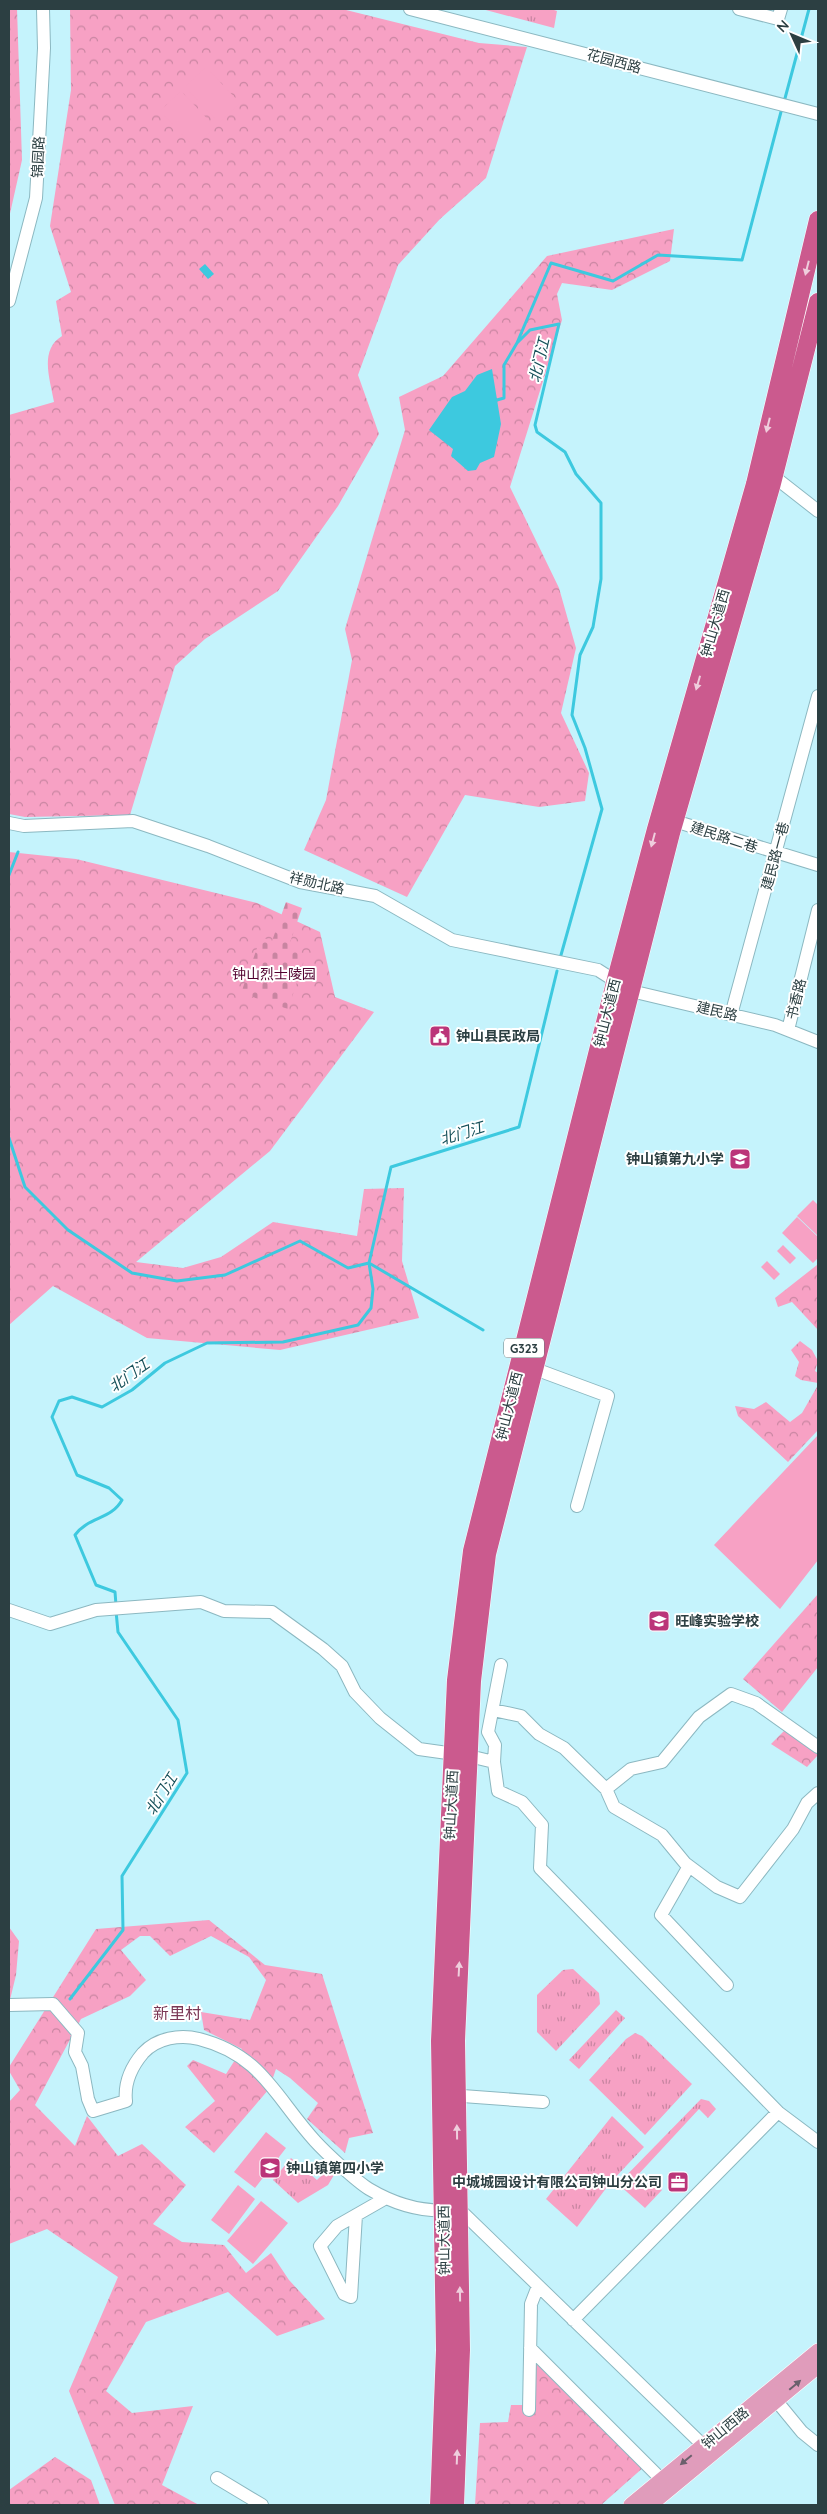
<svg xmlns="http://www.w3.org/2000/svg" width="827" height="2514" font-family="Quicksand,'Noto Sans SC',sans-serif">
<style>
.grass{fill:url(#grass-tufts)}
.forest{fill:url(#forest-crowns)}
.cemetery{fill:url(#cemetery-stones)}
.garden{fill:#f7a1c4}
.water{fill:#3dc9df}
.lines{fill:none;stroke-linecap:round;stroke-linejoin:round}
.stream{stroke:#3dc9df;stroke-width:3}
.minor-casing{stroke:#8cb8c1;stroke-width:14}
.major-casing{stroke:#fff;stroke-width:16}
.highway-casing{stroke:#fff;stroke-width:19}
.minor{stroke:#fff;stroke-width:12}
.major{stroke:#e09cbb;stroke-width:15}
.highway{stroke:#cb5a8e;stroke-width:18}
.oneway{fill:#efcedd}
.oneway2{fill:#6b606c}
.labels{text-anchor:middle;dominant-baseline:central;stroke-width:4;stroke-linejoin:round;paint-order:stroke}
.shield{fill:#fff;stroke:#6b797b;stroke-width:1}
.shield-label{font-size:12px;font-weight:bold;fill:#2c3f42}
.street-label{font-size:14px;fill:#2c3f42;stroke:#fff}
.park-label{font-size:14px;fill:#52002f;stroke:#fff}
.poi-label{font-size:14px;font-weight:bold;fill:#2c3f42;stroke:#fff;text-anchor:start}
.water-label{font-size:15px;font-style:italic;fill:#165059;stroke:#fff}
.quarter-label{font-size:16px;fill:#7b3856;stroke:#fff}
</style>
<defs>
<pattern id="grass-tufts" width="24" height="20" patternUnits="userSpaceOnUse" patternTransform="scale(1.25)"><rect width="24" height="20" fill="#f7a1c4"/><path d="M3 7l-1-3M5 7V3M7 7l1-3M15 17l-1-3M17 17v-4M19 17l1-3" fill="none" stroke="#c885a1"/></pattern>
<pattern id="forest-crowns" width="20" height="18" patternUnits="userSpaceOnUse" patternTransform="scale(1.25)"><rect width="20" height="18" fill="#f7a1c4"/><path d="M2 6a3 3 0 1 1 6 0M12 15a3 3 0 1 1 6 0" fill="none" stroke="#c885a1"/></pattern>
<pattern id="cemetery-stones" width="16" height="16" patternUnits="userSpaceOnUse" patternTransform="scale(1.25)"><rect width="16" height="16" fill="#f7a1c4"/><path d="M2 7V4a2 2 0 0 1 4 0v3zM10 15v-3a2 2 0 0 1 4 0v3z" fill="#c885a1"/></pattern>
</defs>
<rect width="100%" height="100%" fill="#c5f3fc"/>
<path class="grass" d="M482,9H551L557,11L554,28Z
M573,1969L599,1993L600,2004L556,2051L537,2032V1995L563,1970Z
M616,2010L625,2018L579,2069L569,2060Z
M635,2033L642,2036L692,2084L645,2135L589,2080L626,2039Z
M701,2099L709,2101L716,2109L708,2118L699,2109L636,2177L646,2186L655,2177L659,2180L655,2184L662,2190L645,2208L618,2184Z
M612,2116L644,2147L610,2183L577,2227L546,2199Z
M291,2158L317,2180L334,2163L337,2170L328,2185L298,2203L273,2180Z"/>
<path class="forest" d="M9,9H17L22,160L9,218Z
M70,9H342L479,43L527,47L486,178L440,219L398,265L358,375L379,434L338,506L278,591L205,639L175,666L130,815L25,817L9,814V415L54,402C50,379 39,350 62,336L56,301L71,292L50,226L71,90Z
M674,229L670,261L612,290L562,283L557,294L562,320L510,487L559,588L576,648L561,713L589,773L585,801L539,807L465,795L407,897L304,850L326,800L352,660L345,629L405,430L399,397L443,376L547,256Z
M9,852L76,859L257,903L320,932L335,997L374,1012L270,1151L136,1262L183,1268L221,1257L273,1222L357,1236L364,1189L404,1188L402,1261L419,1318L280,1350L147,1338L53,1286L9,1325Z
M817,1265L818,1267V1330L792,1302L778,1307L775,1298Z
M800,1341L812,1350L818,1361L815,1371L818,1373V1383L801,1380L795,1376L799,1362L791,1350Z
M818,1385V1430L788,1462L738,1416L735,1406L754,1409L766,1402L790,1422L802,1413Z
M818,1594V1667L782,1712L743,1679Z
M787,1728L818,1755L807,1767L771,1744Z
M209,1920L265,1965L322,1974L373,2133L349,2138L345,2153L307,2119L318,2103L290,2078L276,2069L269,2089L214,2153L185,2127L215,2101L187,2066L193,2060L226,2074L242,2049L204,2030L201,2012L250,2020L266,1980L249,1957L211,1936L170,1956L150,1936H140L121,1950L146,1980L130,1996L81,2019L35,2105L75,2146L87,2116L118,2156L142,2144L186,2185L153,2224L182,2242L224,2245L246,2273L271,2253L289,2280L325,2319L277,2336L228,2292L146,2322L106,2391L132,2413L193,2406L162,2485L199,2505H115L69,2391L118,2277L47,2229L9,2244V2102L20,2090L9,2071V2067L96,1929Z
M9,1927L19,1941L16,1975L9,2004Z
M533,2360L645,2466L601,2505H475L480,2423L508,2422L511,2405H533Z
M55,2457L91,2480L100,2505H9V2490Z"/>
<path class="cemetery" d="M286,902L302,908L288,948L306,955L288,1009L241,993L261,937L272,941Z"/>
<path class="garden" d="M206,67L240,103L219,123L185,87Z
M181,91L215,127L194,147L160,111Z
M813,1200L818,1205V1236L797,1216Z
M797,1217L818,1237V1258L813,1263L782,1233Z
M783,1245L796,1258L790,1264L777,1251Z
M767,1261L780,1274L774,1280L761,1267Z
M818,1435V1560L780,1609L714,1545Z
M266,2132L286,2148L255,2188L234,2172Z
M238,2185L255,2199L229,2234L211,2220Z
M261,2201L288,2223L253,2264L227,2241Z"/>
<path class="water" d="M205,264L214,274L208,279L199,269Z
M492,369L501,424L494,457L480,463L476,470L468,471L451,456L453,449L429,430L452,397L465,391L477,375Z"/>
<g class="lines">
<path class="stream" d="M784,102L809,9
M497,400L504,398V365L517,343
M9,875L18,852
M561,955L602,809L585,748L572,715L580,655L593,627L601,579V503L576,474L565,452L537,432L535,425L559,324L530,330L517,343L551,263L613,281L658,255L742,260L782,108
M9,1138L25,1187L68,1230L132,1273L177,1281L225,1275L300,1241L348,1268L369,1263L483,1330
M116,1605L115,1592L96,1585L75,1535C89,1516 111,1520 122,1500L109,1488L77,1475L52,1417L59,1401L72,1397L102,1407L132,1390L165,1363L207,1343L283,1342L358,1325L371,1308L373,1289L369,1263L391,1167L519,1127L557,971
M70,1999L123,1930L122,1876L187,1773L178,1720L118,1632L116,1611"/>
<g class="minor-casing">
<path id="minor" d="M410,9L818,114
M739,9L778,19L781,9
M9,301L36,198L44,48L43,9
M767,474L772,475L818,511
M668,819L818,865
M9,823L24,826L133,821L208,846L300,882L375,896L452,940L598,970L631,991L775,1025L818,1042
M731,1015L818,696
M788,1030L818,910
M527,1366L608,1396L577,1506
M9,1610L50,1624L96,1610L201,1602L224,1611L272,1612L323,1649L342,1666L355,1692L380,1718L419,1749L469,1756L494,1762L498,1791L522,1802L542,1825L540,1868L778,2112L818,2142
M493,1710L521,1716L539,1734L564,1748L606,1789L631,1769L662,1762L699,1717L731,1694L756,1703L818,1747
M494,1762L495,1745L488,1732L501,1665
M606,1789L614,1807L662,1835L685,1863L717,1887L740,1897L793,1829L807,1803L818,1793
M689,1866L661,1915L727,1985
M9,2005L53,2004L78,2033L75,2052L82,2066L88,2099L93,2111L126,2101C124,2083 132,2066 143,2053C157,2038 180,2034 199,2039C262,2055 275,2097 315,2141C325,2152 356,2181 369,2189C396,2205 427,2214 459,2209L710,2452
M449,2095L543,2102
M356,2215L351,2297L344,2294L320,2246L337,2226L386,2198
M573,2320L778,2112
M530,2348L662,2480
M770,2393L802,2432L818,2445
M529,2410L531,2304L538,2286
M217,2478L262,2505"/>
</g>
<g class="major-casing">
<path id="major" d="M631,2505L818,2351
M650,2505L818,2366"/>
</g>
<g class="highway-casing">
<path id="highway" d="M439,2505L445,2350L440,2041L456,1680L472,1551L615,983L656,829L755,484L818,220
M455,2505L461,2350L456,2041L472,1681L487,1554L671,833L771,487L818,302"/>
</g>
<use href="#minor" class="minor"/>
<use href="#major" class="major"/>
<use href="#highway" class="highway"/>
</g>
<defs><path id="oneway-solid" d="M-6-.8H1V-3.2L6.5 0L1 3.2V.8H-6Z" transform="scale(1.25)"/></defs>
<g class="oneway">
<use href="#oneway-solid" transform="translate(807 268) rotate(104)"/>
<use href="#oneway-solid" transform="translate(768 425) rotate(104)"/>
<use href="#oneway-solid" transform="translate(698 683) rotate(106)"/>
<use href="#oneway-solid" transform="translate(653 840) rotate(105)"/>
<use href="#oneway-solid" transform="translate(459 1969) rotate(-87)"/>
<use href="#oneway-solid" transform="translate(457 2132) rotate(-91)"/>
<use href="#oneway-solid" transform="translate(460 2294) rotate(-91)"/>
<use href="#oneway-solid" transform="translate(457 2457) rotate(-88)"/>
</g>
<g class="oneway2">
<use href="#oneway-solid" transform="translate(795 2385) rotate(-40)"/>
<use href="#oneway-solid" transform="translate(686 2460) rotate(140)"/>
</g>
<defs>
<g id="civic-square" transform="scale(1.125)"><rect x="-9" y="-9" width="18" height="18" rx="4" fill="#bb3579" stroke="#fff"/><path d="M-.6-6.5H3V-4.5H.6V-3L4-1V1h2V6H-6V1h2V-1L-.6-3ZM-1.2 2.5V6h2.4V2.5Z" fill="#fff"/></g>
<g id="school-square" transform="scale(1.125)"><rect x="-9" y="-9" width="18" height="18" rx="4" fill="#bb3579" stroke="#fff"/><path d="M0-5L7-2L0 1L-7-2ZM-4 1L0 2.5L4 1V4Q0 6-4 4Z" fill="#fff"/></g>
<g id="office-square" transform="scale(1.125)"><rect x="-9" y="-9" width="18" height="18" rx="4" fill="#bb3579" stroke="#fff"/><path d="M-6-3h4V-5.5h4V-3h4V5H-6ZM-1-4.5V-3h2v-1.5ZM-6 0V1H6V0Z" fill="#fff"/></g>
</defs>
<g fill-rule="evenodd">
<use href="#civic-square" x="440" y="1036"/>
<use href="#school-square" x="740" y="1159"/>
<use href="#school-square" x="659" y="1621"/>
<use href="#school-square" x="270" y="2168"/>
<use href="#office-square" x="678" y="2182"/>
</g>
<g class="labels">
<rect class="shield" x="504" y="1338.5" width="40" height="19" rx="4"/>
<g class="shield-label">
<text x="524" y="1348">G323</text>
</g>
<g class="street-label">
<text transform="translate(614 61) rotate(15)">花园西路</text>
<text transform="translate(38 157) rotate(-87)">锦园路</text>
<text transform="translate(715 623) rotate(-74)">钟山大道西</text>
<text transform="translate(724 837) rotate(18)">建民路二巷</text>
<text transform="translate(775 856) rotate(-75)">建民路一巷</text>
<text transform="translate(317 883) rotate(13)">祥勋北路</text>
<text transform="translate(796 999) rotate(-76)">书香路</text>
<text transform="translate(717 1011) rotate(13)">建民路</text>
<text transform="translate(607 1013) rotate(-76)">钟山大道西</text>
<text transform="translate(509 1406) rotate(-76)">钟山大道西</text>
<text transform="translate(451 1805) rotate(-87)">钟山大道西</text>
<text transform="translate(444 2240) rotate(-91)">钟山大道西</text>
<text transform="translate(725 2428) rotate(-40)">钟山西路</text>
</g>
<g class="park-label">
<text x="274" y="974">钟山烈士陵园</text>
</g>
<g class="poi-label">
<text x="456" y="1036">钟山县民政局</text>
<text x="724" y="1159" text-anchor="end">钟山镇第九小学</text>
<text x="675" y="1621">旺峰实验学校</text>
<text x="286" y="2168">钟山镇第四小学</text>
<text x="662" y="2182" text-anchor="end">中城城园设计有限公司钟山分公司</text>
</g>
<g class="water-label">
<text transform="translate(539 360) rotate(-77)">北门江</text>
<text transform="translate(462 1133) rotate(-17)">北门江</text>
<text transform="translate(129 1375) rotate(-35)">北门江</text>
<text transform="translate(161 1794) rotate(-58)">北门江</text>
</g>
<g class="quarter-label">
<text x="177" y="2013">新里村</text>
</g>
</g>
<rect width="827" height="2514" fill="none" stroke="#2c3f42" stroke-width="20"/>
<g transform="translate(792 35) rotate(314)" stroke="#ffffff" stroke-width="4" paint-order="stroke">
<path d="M0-4L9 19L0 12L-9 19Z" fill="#2c3f42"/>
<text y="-8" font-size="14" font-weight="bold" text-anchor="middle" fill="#2c3f42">N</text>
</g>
</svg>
